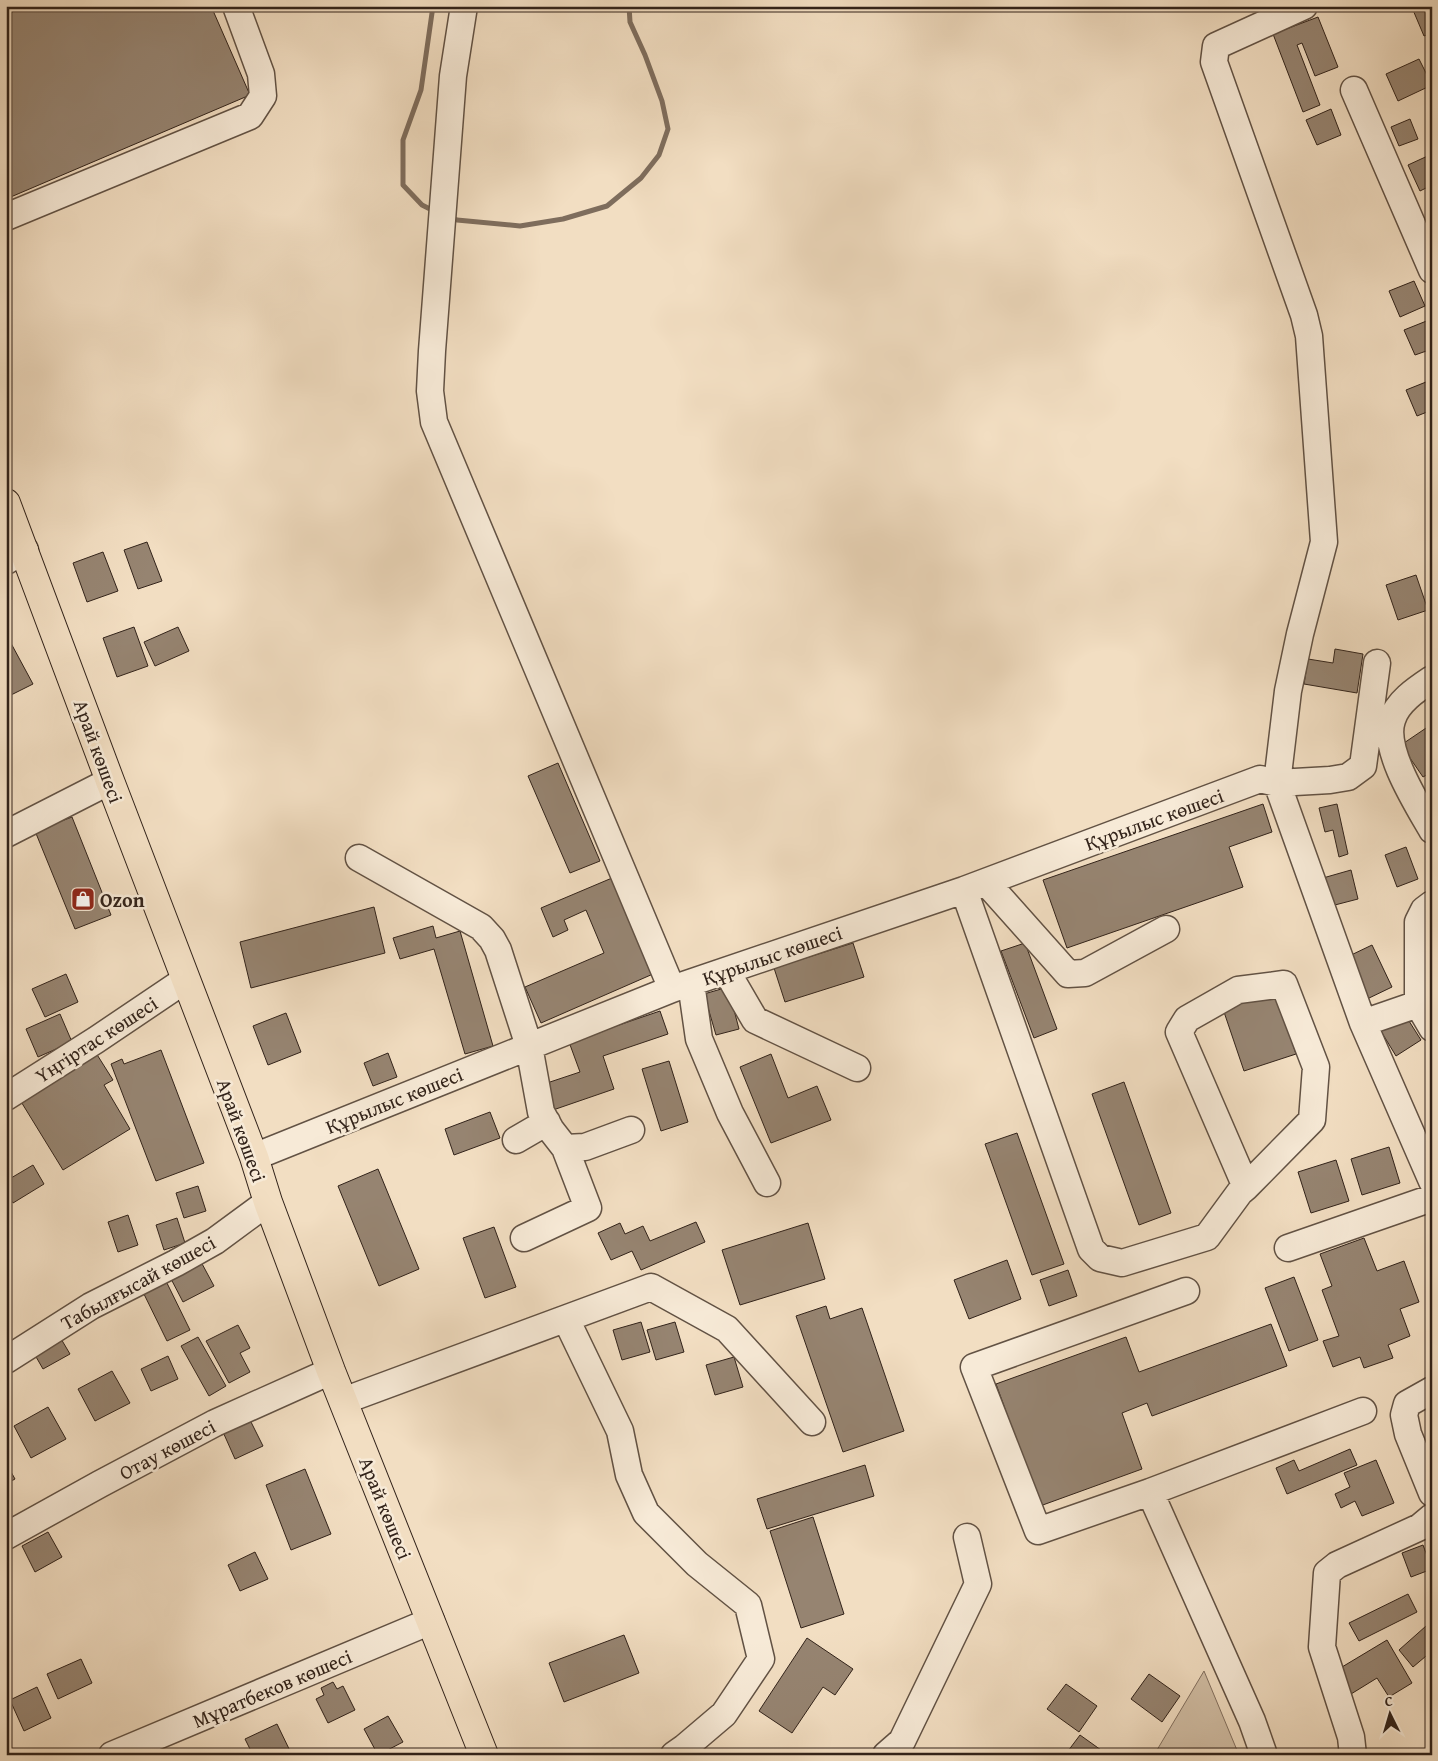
<svg xmlns="http://www.w3.org/2000/svg" width="1438" height="1761" font-family="'Gentium Book Plus',serif">
<style>
.green{fill:#d1bea5;stroke:#827060}
.lines{fill:none;stroke-linecap:round;stroke-linejoin:round}
.stream{stroke:#7e6d5d;stroke-width:5}
.building{fill:#968471;stroke:#32231a}
.minor-casing{stroke:#625244;stroke-width:29}
.major-casing{stroke:#32231a;stroke-width:30}
.minor{stroke:#f7ead7;stroke-width:26}
.major{stroke:#f2dec2;stroke-width:28}
.labels{text-anchor:middle;dominant-baseline:central;stroke-width:5;stroke-linejoin:round;paint-order:stroke}
.street-label{font-size:20px;fill:#32231a;stroke:#f7ead7}
.poi-label{font-size:20px;font-weight:bold;fill:#32231a;stroke:#f7ead7;text-anchor:start}
</style>
<rect width="100%" height="100%" fill="#f2dec2"/>
<filter id="stains"><feTurbulence type="fractalNoise" baseFrequency=".004" numOctaves="4"/><feColorMatrix values="0 0 0 0 .2 0 0 0 0 .09 0 0 0 0 .02 0 0 0 .5 -.17"/></filter>
<radialGradient id="worn" r=".72"><stop offset=".6" stop-color="#630" stop-opacity="0"/><stop offset="1" stop-color="#630" stop-opacity=".3"/></radialGradient>
<path class="green" d="M1204,1671L1239,1755H1154Z"/>
<g class="lines">
<path class="stream" d="M433,6L421,90L403,140V185L422,205L434,211
M449,217L457,220L520,226L563,219L607,206L641,178L659,155L668,129L662,101L645,55L630,22L629,6"/>
</g>
<path class="building" d="M6,6H211L250,95L6,199Z
M1422,6H1432V33L1424,36L1413,10Z
M1318,17L1338,67L1315,76L1302,43L1297,45L1320,105L1303,112L1273,34Z
M1419,59L1432,85L1398,101L1386,74Z
M1331,109L1341,135L1317,145L1306,120Z
M1410,119L1418,139L1399,146L1391,127Z
M1432,154V185L1420,191L1408,165Z
M1414,281L1425,306L1400,317L1389,291Z
M1429,320L1432,326V349L1415,355L1404,330Z
M1431,380L1432,410L1417,416L1406,390Z
M147,542L162,581L138,589L124,550Z
M103,552L118,591L87,602L73,563Z
M1416,575L1428,610L1398,620L1386,585Z
M134,627L148,666L117,677L103,638Z
M178,627L189,651L155,666L144,642Z
M6,634L33,684L11,695L6,686Z
M1335,649L1363,654L1357,693L1304,684L1308,659L1333,663Z
M1432,724V772L1423,777L1401,745Z
M558,763L600,861L570,873L528,776Z
M1263,804L1272,832L1229,847L1243,887L1067,948L1043,880Z
M1337,804L1348,854L1339,857L1333,830L1325,832L1319,808Z
M72,817L111,915L75,929L35,831Z
M1406,847L1418,879L1397,887L1385,855Z
M1351,870L1358,899L1331,906L1323,878Z
M612,878L653,974L541,1023L525,987L604,953L586,910L564,920L568,930L553,937L541,908Z
M374,907L385,953L251,988L240,942Z
M433,926L436,938L460,931L493,1046L465,1054L434,949L400,959L393,938Z
M853,943L864,977L785,1002L774,968Z
M1025,943L1057,1029L1034,1038L1001,951Z
M1372,945L1392,987L1367,999L1347,957Z
M66,974L78,1002L45,1017L32,989Z
M728,987L739,1029L716,1035L704,994Z
M1276,991L1296,1054L1244,1071L1223,1009Z
M660,1011L668,1034L603,1056L614,1089L553,1110L544,1084L580,1072L569,1042Z
M286,1013L301,1052L268,1065L253,1026Z
M1404,1013L1421,1040L1396,1056L1379,1028Z
M60,1014L72,1042L38,1057L26,1029Z
M161,1050L204,1163L156,1181L111,1064L122,1059L124,1064Z
M96,1053L113,1080L104,1085L130,1129L63,1170L20,1100Z
M388,1053L397,1077L373,1086L364,1063Z
M771,1054L788,1098L817,1086L831,1120L771,1143L740,1067Z
M669,1061L688,1122L661,1131L642,1069Z
M1124,1082L1171,1213L1139,1225L1092,1094Z
M490,1112L500,1138L454,1155L445,1129Z
M1017,1133L1064,1264L1032,1275L985,1144Z
M1389,1147L1400,1183L1362,1195L1351,1159Z
M1336,1160L1349,1201L1311,1213L1298,1172Z
M33,1165L44,1184L13,1203L6,1191V1181Z
M378,1169L419,1269L379,1286L338,1186Z
M198,1186L206,1211L184,1218L176,1193Z
M128,1215L138,1245L118,1252L108,1222Z
M177,1218L185,1243L164,1250L156,1225Z
M696,1222L705,1242L641,1270L632,1251L611,1260L598,1233L620,1223L625,1234L643,1226L650,1241Z
M808,1223L825,1279L740,1305L722,1250Z
M494,1227L516,1287L485,1298L463,1238Z
M1364,1238L1377,1271L1404,1261L1419,1302L1400,1309L1410,1336L1388,1345L1393,1358L1364,1368L1360,1357L1333,1367L1323,1341L1339,1336L1322,1290L1332,1286L1320,1254Z
M200,1260L214,1286L183,1302L169,1275Z
M1007,1260L1021,1299L969,1319L954,1280Z
M1068,1270L1077,1296L1049,1306L1040,1280Z
M164,1277L190,1330L167,1341L141,1288Z
M1294,1277L1318,1340L1289,1351L1265,1288Z
M826,1306L830,1319L862,1308L904,1431L843,1452L796,1316Z
M641,1322L650,1352L622,1360L613,1330Z
M675,1322L684,1352L656,1360L647,1330Z
M1271,1324L1287,1366L1152,1416L1147,1403L1122,1413L1142,1469L1040,1506L996,1384L1126,1337L1139,1372Z
M238,1325L250,1348L240,1353L250,1372L229,1383L206,1341Z
M57,1332L70,1354L43,1369L31,1348Z
M198,1337L226,1386L209,1396L181,1346Z
M168,1356L178,1379L151,1391L141,1369Z
M734,1357L743,1387L715,1395L706,1365Z
M112,1371L130,1403L95,1421L78,1389Z
M48,1407L66,1439L31,1458L14,1426Z
M250,1420L263,1446L235,1459L223,1432Z
M1350,1449L1357,1465L1287,1494L1276,1468L1294,1460L1299,1471Z
M1376,1460L1394,1503L1362,1516L1355,1501L1341,1508L1335,1494L1350,1487L1344,1473Z
M6,1463L15,1479L6,1484Z
M865,1465L874,1496L767,1529L757,1499Z
M305,1469L331,1534L291,1550L266,1485Z
M813,1517L844,1614L801,1628L770,1531Z
M48,1532L62,1557L35,1572L22,1546Z
M1423,1545L1432,1569L1411,1577L1402,1553Z
M255,1552L268,1579L240,1591L228,1565Z
M1408,1594L1417,1612L1359,1641L1349,1623Z
M1426,1626L1432,1632V1651L1413,1667L1399,1650Z
M624,1635L639,1673L564,1702L549,1663Z
M807,1638L853,1669L835,1695L823,1687L792,1733L759,1711Z
M1387,1640L1412,1683L1389,1697L1377,1678L1351,1694L1337,1670Z
M81,1659L92,1683L58,1699L47,1674Z
M1149,1674L1180,1696L1162,1722L1131,1699Z
M333,1682L337,1689L343,1686L355,1710L328,1723L316,1699L324,1695L321,1688Z
M1066,1684L1097,1706L1079,1732L1047,1709Z
M37,1687L51,1718L24,1731L10,1700Z
M388,1716L403,1742L378,1755L364,1729Z
M277,1724L292,1755H253L245,1739Z
M1080,1735L1108,1755H1065Z"/>
<g class="lines">
<g class="minor-casing">
<path id="minor" d="M464,6L453,76L432,351L430,391L434,422L672,989
M1304,6L1216,46L1214,62L1304,315L1309,336L1324,542L1300,634L1288,691L1277,783L1330,780L1348,777L1363,766L1377,663
M1354,90L1432,270
M6,217L250,116L263,96L261,74L236,6
M6,561L25,550
M1432,679C1417,689 1397,702 1392,720C1382,749 1417,804 1432,830
M6,834L110,781
M359,858L481,927L492,939L498,950L529,1046L541,1112L551,1130L565,1148L585,1147L631,1130
M986,882L1068,974L1085,973L1166,929
M964,890L1091,1249L1100,1258L1122,1263L1207,1237L1240,1192L1246,1187L1312,1120L1316,1067L1284,984L1238,990L1187,1019L1179,1032L1246,1187
M728,971L734,984L755,1020L857,1068
M691,983L699,1039L730,1113L767,1183
M1418,1004L1432,1028
M1363,1023L1418,1004V922L1424,910L1432,904
M6,1097L96,1040L185,980
M516,1140L547,1122
M254,1157L672,989L964,890L1260,779L1277,783L1363,1023L1432,1181
M524,1238L588,1208L565,1148
M1288,1248L1432,1198
M1186,1291L974,1367L1038,1531L1150,1492L1363,1411
M566,1319L620,1431L629,1475L646,1513L697,1564L748,1605L761,1659L724,1714L684,1748L674,1755
M6,1360L91,1306L176,1263L215,1241L268,1202
M1432,1390L1407,1404L1404,1415L1408,1434L1432,1493
M343,1401L651,1287L727,1329L812,1422
M1150,1492L1252,1721L1264,1755
M6,1536L100,1484L215,1423L331,1371
M112,1755L431,1621
M886,1755L902,1741L978,1584L967,1537
M1353,1755L1351,1737L1322,1647L1327,1573L1337,1565L1420,1527L1432,1517"/>
</g>
<g class="major-casing">
<path id="major" d="M6,503L110,781L254,1157L268,1202L331,1371L484,1755"/>
</g>
<use href="#minor" class="minor"/>
<use href="#major" class="major"/>
</g>
<defs>
<g id="shop-square" transform="scale(1.25)"><rect x="-9" y="-9" width="18" height="18" rx="4" fill="#8f2418" stroke="#f7ead7"/><path d="M-5-2.5h2.3a2.7 3.5 0 0 1 5.4 0H5L5.5 6h-11ZM-1.5-2.5h3a1.5 2.3 0 0 0-3 0Z" fill="#fff"/></g>
</defs>
<g fill-rule="evenodd">
<use href="#shop-square" x="83" y="899"/>
</g>
<g class="labels">
<g class="street-label">
<text transform="translate(99 751) rotate(70)">Арай көшесі</text>
<text transform="translate(1154 819) rotate(-20)">Құрылыс көшесі</text>
<text transform="translate(772 955) rotate(-19)">Құрылыс көшесі</text>
<text transform="translate(96 1039) rotate(-33)">Үңгіртас көшесі</text>
<text transform="translate(394 1100) rotate(-22)">Құрылыс көшесі</text>
<text transform="translate(242 1130) rotate(70)">Арай көшесі</text>
<text transform="translate(138 1282) rotate(-29)">Табылғысай көшесі</text>
<text transform="translate(167 1449) rotate(-28)">Отау көшесі</text>
<text transform="translate(386 1508) rotate(68)">Арай көшесі</text>
<text transform="translate(272 1688) rotate(-23)">Мұратбеков көшесі</text>
</g>
<g class="poi-label">
<text x="100" y="899">Ozon</text>
</g>
</g>
<rect width="1438" height="1761" fill="none" stroke="#f2dec2" stroke-width="25"/>
<rect x="8" y="8" width="1423" height="1746" fill="none" stroke="#32231a" stroke-width="2.5"/>
<rect x="12" y="12" width="1413" height="1736" fill="none" stroke="#32231a"/>
<g transform="translate(1390 1714) rotate(355)" stroke="#f7ead7" stroke-width="4" paint-order="stroke">
<path d="M0-4L9 19L0 12L-9 19Z" fill="#32231a"/>
<text y="-8" font-size="14" font-weight="bold" text-anchor="middle" fill="#32231a">С</text>
</g>
<rect width="100%" height="100%" filter="url(#stains)"/>
<rect width="100%" height="100%" fill="url(#worn)"/>
</svg>
